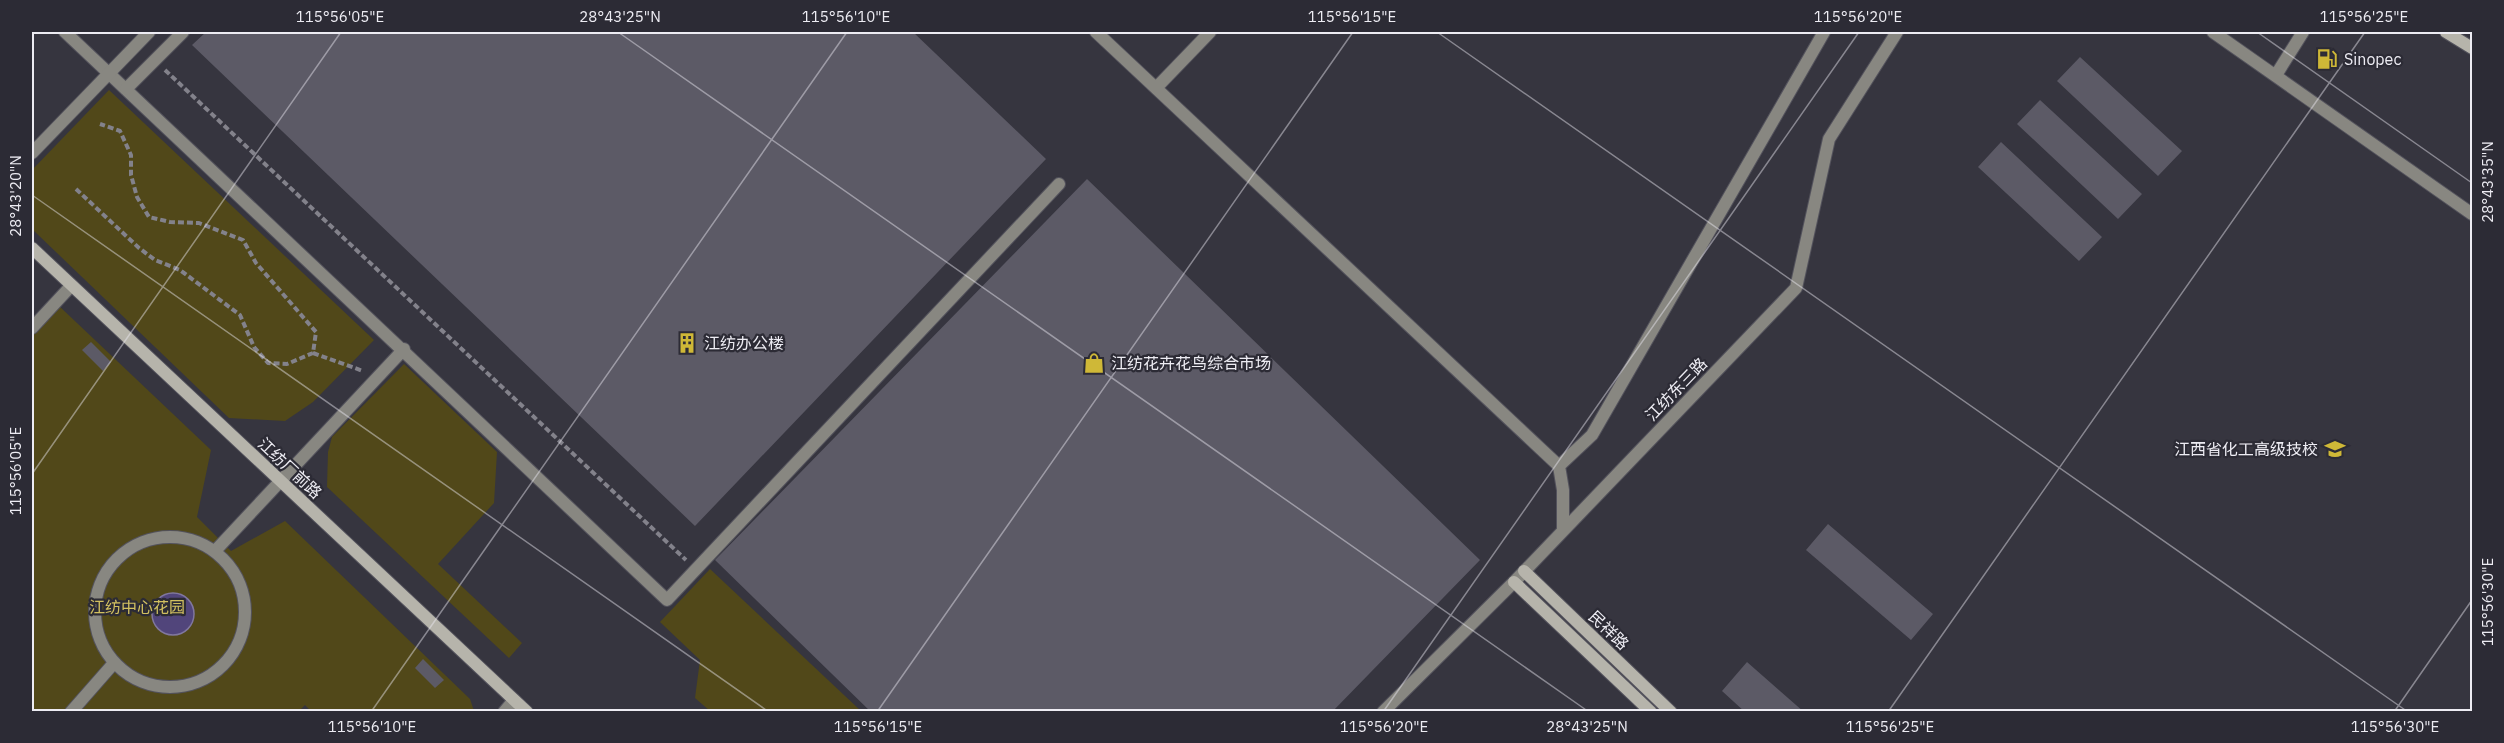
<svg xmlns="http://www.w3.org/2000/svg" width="2504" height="743" font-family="'IBM Plex Sans','Noto Sans SC',sans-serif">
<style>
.green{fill:#514819}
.water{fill:#51457b;stroke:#80779f;stroke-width:1.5}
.building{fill:#5c5a66}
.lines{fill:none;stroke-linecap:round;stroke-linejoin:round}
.lane-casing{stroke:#53525c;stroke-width:14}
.street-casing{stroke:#53525c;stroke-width:14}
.secondary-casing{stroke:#53525c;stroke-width:14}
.path{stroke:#83828b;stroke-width:4;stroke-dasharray:6 3;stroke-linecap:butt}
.lane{stroke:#888781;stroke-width:12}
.street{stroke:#888781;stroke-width:12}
.secondary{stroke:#b6b4ab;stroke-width:12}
.ticks{fill:none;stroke:#edecf3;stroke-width:1.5;stroke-opacity:0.45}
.labels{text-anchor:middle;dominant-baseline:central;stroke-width:4.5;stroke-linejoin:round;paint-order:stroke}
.poi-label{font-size:16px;fill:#edecf3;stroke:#2c2b35;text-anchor:start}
.street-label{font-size:16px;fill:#edecf3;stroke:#2c2b35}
.park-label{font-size:16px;fill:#d2c060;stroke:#2c2b35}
.neatline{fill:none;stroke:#edecf3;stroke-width:2}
.ticks-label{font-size:15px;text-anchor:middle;fill:#edecf3}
</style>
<rect width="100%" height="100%" fill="#36353f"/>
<path class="green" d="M109,90L374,340L313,402L285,421L229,418L32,229V170Z
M58,305L211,450L197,517L231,551L285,521L470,699L474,711L312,712L305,705L298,712L32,711V334Z
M404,364L497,452L494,503L438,564L522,643L509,658L327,487L328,452L332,437Z
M710,569L861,711H710L695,698L700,660L660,622Z"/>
<path class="water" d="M152 614a21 21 0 1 1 42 0a21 21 0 1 1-42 0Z"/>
<path class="building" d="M206,32H913L1046,159L695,526L192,45Z
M2080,57L2182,151L2158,176L2057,81Z
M2040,100L2142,194L2118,219L2017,124Z
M2001,142L2102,237L2079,261L1978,167Z
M1087,179L1480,560L1332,712H871L715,560Z
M91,342L111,362L103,371L82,350Z
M1828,524L1933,614L1911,640L1806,550Z
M423,659L444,680L435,688L415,668Z
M1747,662L1804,712H1745L1722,691Z"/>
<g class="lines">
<g class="lane-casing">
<path id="lane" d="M65,32L667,600L1059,184
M2213,32L2472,214
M2276,75L2303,32
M215,551L404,349"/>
</g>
<g class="street-casing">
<path id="street" d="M1096,32L1559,466L1563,490V530
M1156,88L1210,32
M126,89L183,32
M32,153L149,32
M32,328L71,286
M1559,466L1592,435L1824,32
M95 612a75 75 0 1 1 150 0a75 75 0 1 1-150 0Z
M71,712L114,663
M504,712L514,700
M1383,712L1514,582L1796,288L1829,139L1897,32"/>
</g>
<g class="secondary-casing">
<path id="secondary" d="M2446,32L2472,48
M32,248L527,712
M1524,571L1671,712
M1514,582L1651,712"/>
</g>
<path class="path" d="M165,70L686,560
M76,189L139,248L155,260L180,270L240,315L254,347L268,363L287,364L313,353L316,332L256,263L243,240L199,223L170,222L149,217L137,197L131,175V155L120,131L100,124
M313,353L363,371"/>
<use href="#lane" class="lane"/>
<use href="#street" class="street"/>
<use href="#secondary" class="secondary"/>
</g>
<path class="ticks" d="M618,32L1589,712M1437,32L2408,712M2257,32L2472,183M32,195L769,712M32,474L341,32M371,712L847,32M877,712L1353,32M1383,712L1859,32M1888,712L2365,32M2394,712L2472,600"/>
<defs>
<g id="fuel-bare" transform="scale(1.62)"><path d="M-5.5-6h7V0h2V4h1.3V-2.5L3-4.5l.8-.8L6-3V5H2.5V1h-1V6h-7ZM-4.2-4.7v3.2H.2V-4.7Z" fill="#cfb837" stroke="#2c2b35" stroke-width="2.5" paint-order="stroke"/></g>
<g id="building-bare" transform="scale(1.62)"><path d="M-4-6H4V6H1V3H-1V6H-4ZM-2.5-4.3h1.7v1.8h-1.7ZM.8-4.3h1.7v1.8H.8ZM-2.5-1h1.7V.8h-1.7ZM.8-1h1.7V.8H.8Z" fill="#cfb837" stroke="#2c2b35" stroke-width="2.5" paint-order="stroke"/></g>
<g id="shop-bare" transform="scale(1.62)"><path d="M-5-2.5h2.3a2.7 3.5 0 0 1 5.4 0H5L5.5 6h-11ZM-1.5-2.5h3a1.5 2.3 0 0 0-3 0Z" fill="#cfb837" stroke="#2c2b35" stroke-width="2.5" paint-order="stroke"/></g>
<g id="school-bare" transform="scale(1.62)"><path d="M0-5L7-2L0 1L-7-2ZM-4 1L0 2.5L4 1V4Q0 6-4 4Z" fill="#cfb837" stroke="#2c2b35" stroke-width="2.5" paint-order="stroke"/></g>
</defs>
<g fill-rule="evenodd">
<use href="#fuel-bare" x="2327" y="59"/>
<use href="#building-bare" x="687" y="343"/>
<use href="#shop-bare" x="1094" y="363"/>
<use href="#school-bare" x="2335" y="449"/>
</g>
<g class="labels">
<g class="poi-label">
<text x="2344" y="59">Sinopec</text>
<text x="704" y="343">江纺办公楼</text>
<text x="1111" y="363">江纺花卉花鸟综合市场</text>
<text x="2318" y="449" text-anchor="end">江西省化工高级技校</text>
</g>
<g class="street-label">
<text transform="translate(1676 389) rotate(-46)">江纺东三路</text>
<text transform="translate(290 468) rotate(43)">江纺厂前路</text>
<text transform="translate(1609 630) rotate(44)">民祥路</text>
</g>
<g class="park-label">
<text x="137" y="607">江纺中心花园</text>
</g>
</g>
<rect width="2504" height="743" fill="none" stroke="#2c2b35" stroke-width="66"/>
<rect x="33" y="33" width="2438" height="677" class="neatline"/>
<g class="ticks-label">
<text x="340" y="22">115°56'05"E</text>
<text x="620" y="22">28°43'25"N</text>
<text x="846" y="22">115°56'10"E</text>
<text x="1352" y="22">115°56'15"E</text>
<text x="1858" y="22">115°56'20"E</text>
<text x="2364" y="22">115°56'25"E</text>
<text transform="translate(2488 182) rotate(-90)" y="5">28°43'35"N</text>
<text transform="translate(16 196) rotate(-90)" y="5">28°43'20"N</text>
<text transform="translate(16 471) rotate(-90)" y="5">115°56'05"E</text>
<text transform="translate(2488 602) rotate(-90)" y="5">115°56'30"E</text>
<text x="372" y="732">115°56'10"E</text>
<text x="878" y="732">115°56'15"E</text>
<text x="1384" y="732">115°56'20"E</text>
<text x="1587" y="732">28°43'25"N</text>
<text x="1890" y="732">115°56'25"E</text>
<text x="2395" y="732">115°56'30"E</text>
</g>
</svg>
